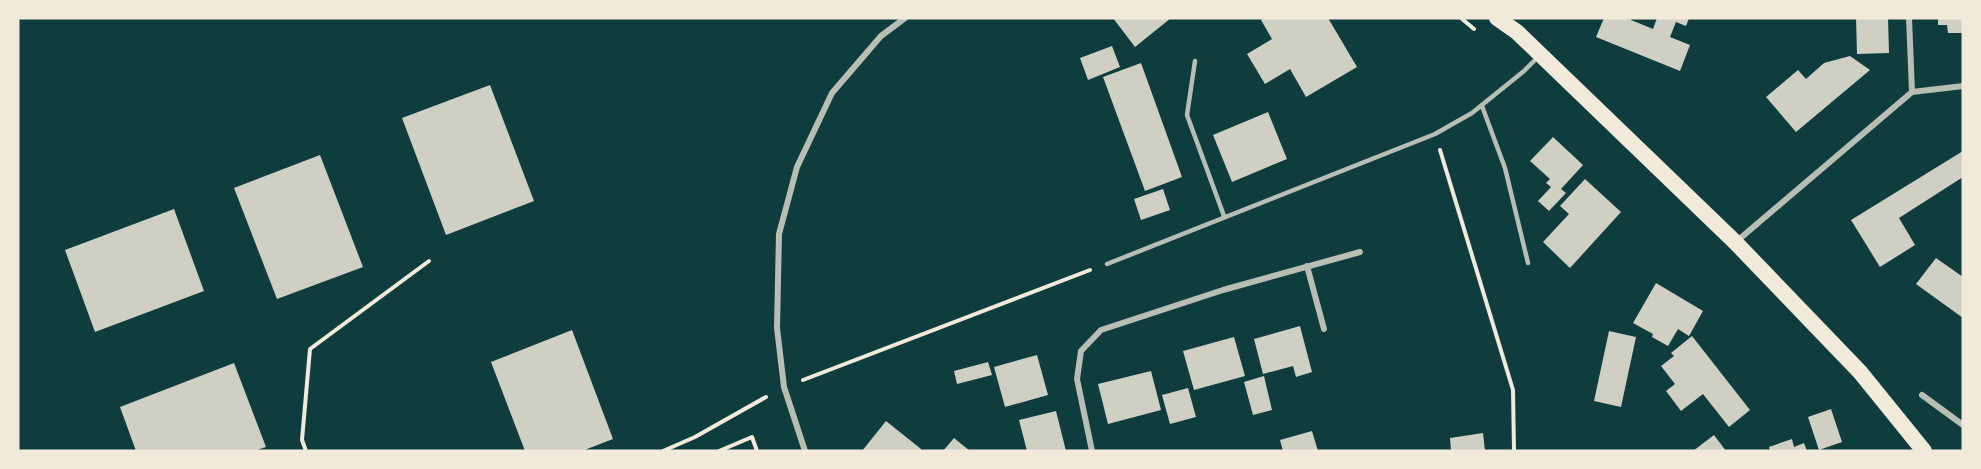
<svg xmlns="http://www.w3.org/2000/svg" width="1981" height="469" font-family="'Fira Sans Condensed',sans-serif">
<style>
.building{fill:#cfcfc3}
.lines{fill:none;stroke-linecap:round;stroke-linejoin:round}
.path{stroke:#f1e9da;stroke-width:4}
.service{stroke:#b8beb3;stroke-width:4.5}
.minor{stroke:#b8beb3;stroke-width:6}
.trunk{stroke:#f1e9da;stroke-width:16}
</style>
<rect width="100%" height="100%" fill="#0f3d3e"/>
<path class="building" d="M1113,18H1171L1135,47Z
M1265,18H1328L1357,67L1306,97L1290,69L1265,84L1247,54L1272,39L1261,20Z
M1604,18H1631V20L1653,29L1657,18H1689L1686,26L1676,22L1670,37L1690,45L1680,71L1596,37Z
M1856,18H1888L1889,53L1857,54Z
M1938,18H1963V33H1948L1947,25H1938Z
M1112,46L1120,67L1088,80L1080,58Z
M1850,56L1870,70L1796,132L1766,97L1798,70L1806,79L1824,63Z
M1141,63L1182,177L1145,191L1103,77Z
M490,85L534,201L446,235L402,118Z
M1268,112L1287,159L1232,182L1213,135Z
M1553,137L1583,165L1561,189L1566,193L1549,211L1538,201L1551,187L1546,183L1550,179L1530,161Z
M1963,151V177L1899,218L1915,245L1880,267L1851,220Z
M320,155L363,267L277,299L234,188Z
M1585,179L1621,212L1570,268L1543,242L1569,214L1560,206Z
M1163,189L1170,210L1141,220L1134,199Z
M174,209L204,291L95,332L65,250Z
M1936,258L1963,277V318L1916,284Z
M1656,283L1703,311L1689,336L1678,329L1668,346L1652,337L1653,334L1633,323Z
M1300,326L1312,372L1296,377L1293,366L1263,374L1254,339Z
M572,330L613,439L582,451H525L491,362Z
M1609,331L1636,337L1621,407L1594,401Z
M1692,336L1750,410L1729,427L1703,394L1681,411L1666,391L1675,384L1661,366L1674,356L1671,353Z
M1234,337L1245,376L1194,390L1183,351Z
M1037,355L1048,395L1005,407L994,367Z
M988,362L992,375L957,384L954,371Z
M234,363L266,447L254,451H136L120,407Z
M1151,371L1161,410L1108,424L1098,384Z
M1264,376L1272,410L1253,415L1244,382Z
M1188,388L1196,417L1170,424L1162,395Z
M1831,409L1842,442L1819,450L1808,417Z
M1056,411L1066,451H1027L1019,420Z
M886,421L921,449L920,451H862Z
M1312,431L1318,451H1283L1280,440Z
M1483,433L1485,451H1451L1450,438Z
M1714,435L1726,451H1693Z
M954,438L970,451H943Z
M1792,439L1794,447L1804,443L1807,451H1770L1769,447Z"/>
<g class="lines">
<path class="path" d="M1461,18L1474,29
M1440,150L1513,390L1514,451
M803,380L1090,270
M306,451L302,440L310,349L429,261
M663,451L695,437L766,397
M719,451L752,437L757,451"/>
<path class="service" d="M1195,61L1187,115L1224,216
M1482,106L1505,168L1528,263
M1107,264L1435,134L1472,113L1524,71L1539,56"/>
<path class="minor" d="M1909,18L1912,92
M1737,241L1912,92L1963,86
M1307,266L1324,329
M1922,395L1963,425
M805,451L784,387L777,328L779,234L797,167L832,93L881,36L905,18
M1092,451L1077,379L1081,351L1101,330L1223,290L1360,252"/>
<path class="trunk" d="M1497,18L1517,32L1735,242L1860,372L1924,451"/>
</g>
<rect width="1981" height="469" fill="none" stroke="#f1e9da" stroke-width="39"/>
</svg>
